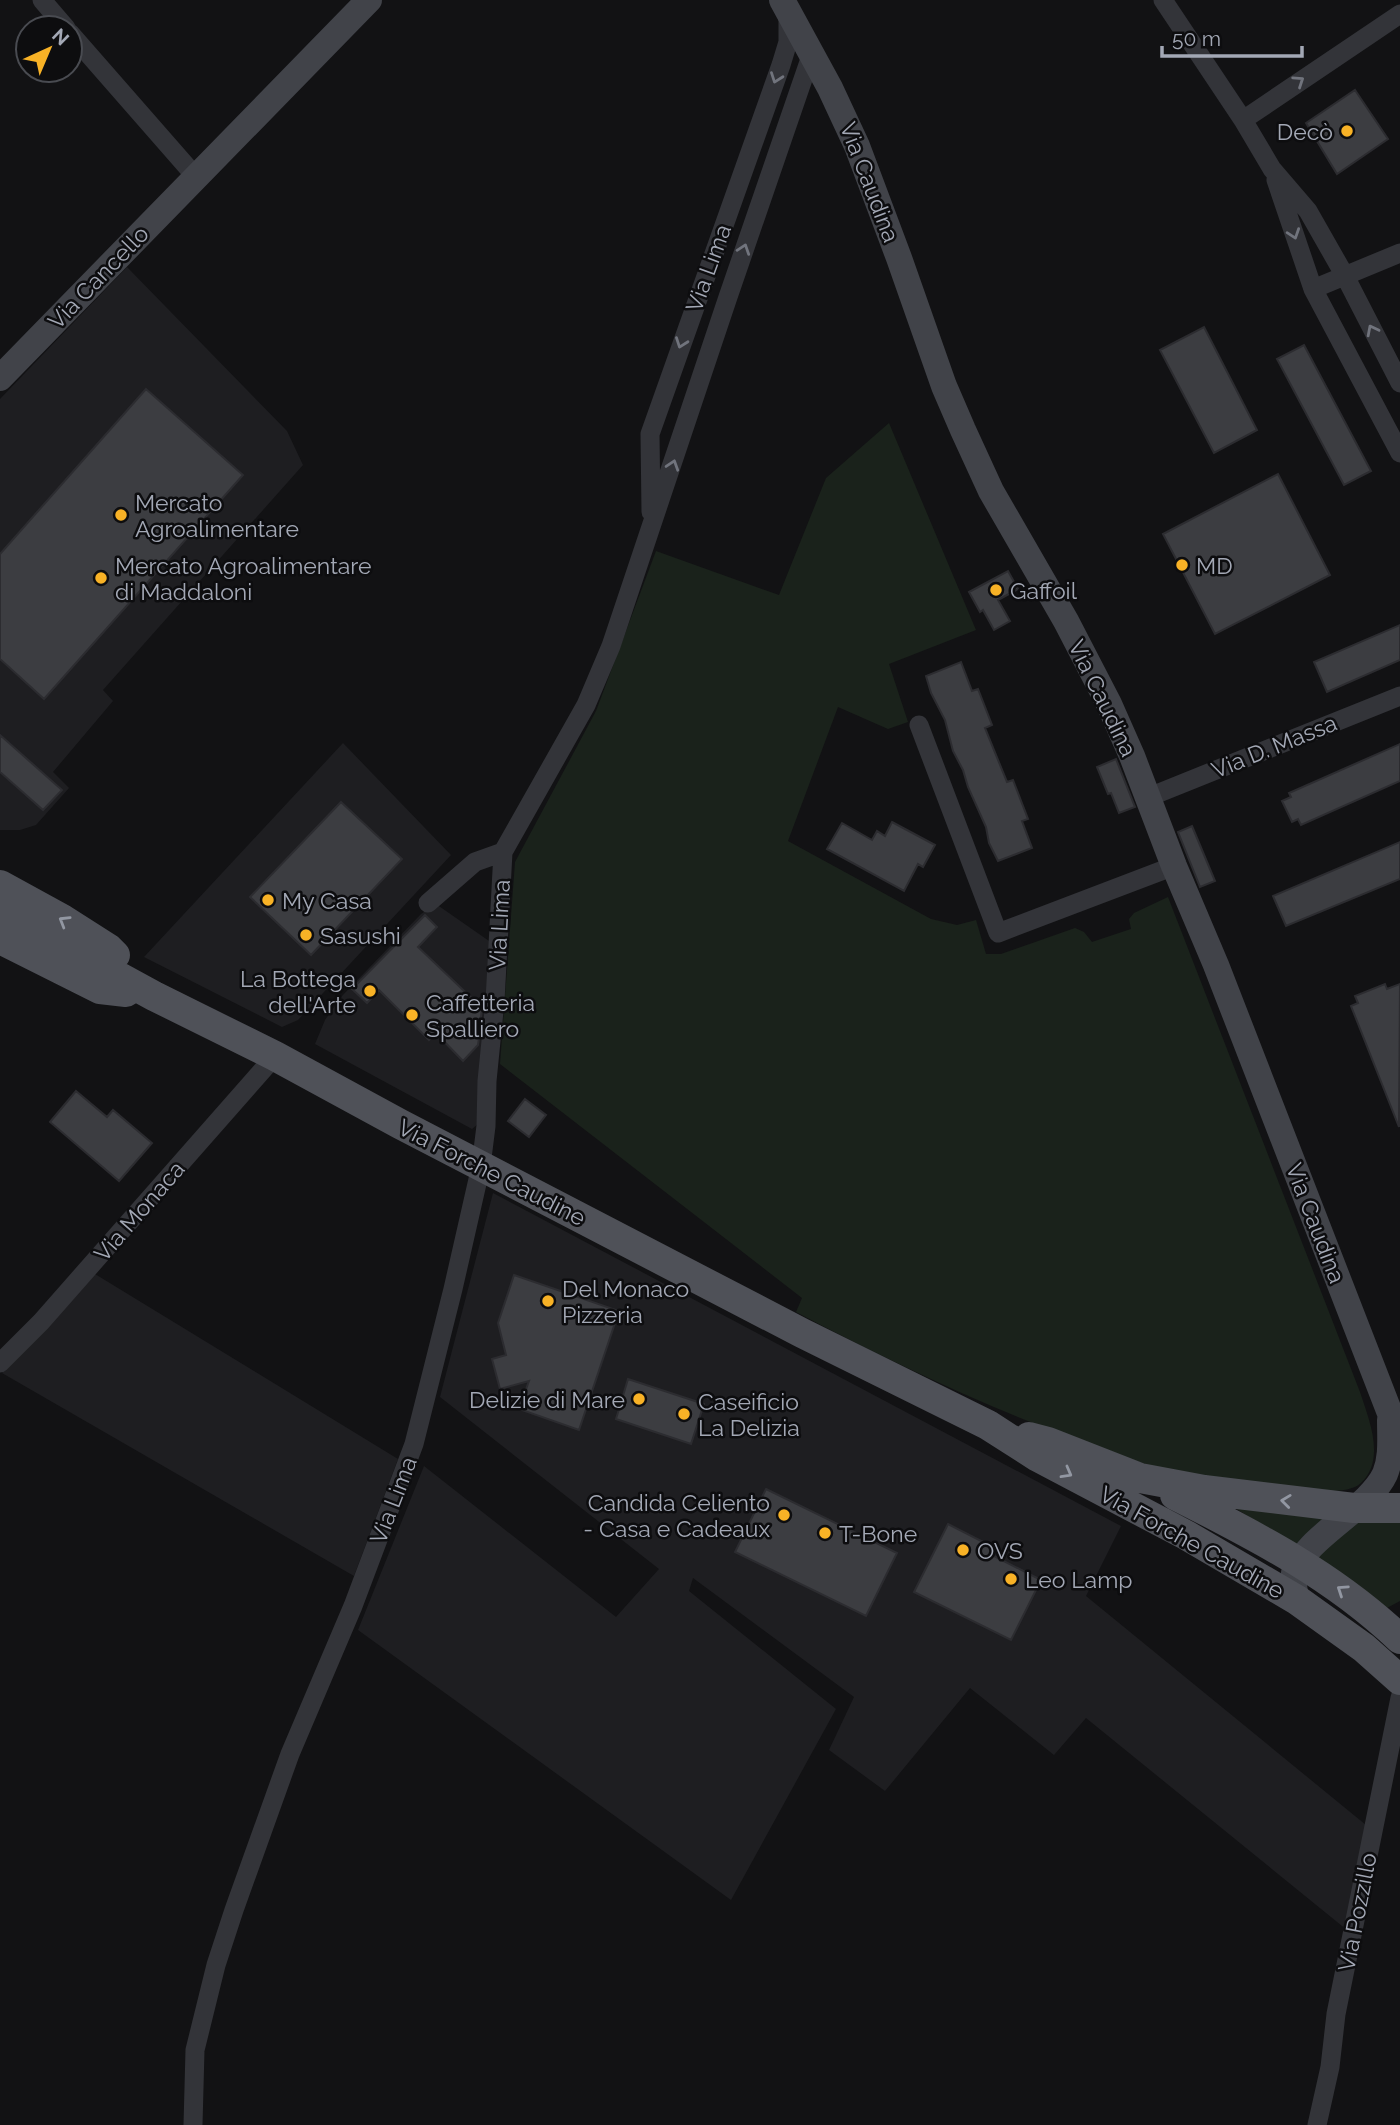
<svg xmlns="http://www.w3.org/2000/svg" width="1400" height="2125" font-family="Raleway,sans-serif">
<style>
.built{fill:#1e1e21}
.green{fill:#1a221b}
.building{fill:#3c3d41;stroke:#2c2c30;stroke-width:2}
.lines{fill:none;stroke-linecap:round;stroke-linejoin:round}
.minor{stroke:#333439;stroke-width:19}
.secondary{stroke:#414349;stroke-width:26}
.primary{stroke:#4f5158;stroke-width:30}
.oneway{stroke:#71747d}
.oneway2{stroke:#9297a2}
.poi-dot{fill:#f8b226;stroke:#0d0d0f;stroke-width:2.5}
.labels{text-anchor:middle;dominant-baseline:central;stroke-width:5;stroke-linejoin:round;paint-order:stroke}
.poi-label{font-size:23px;fill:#a3a8b5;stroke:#0d0d0f;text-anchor:start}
.street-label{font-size:23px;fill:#a3a8b5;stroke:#0d0d0f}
</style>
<rect width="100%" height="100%" fill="#121214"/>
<path class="built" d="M127,267L287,431L303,465L103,690L113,701L53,772L69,788L36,825L20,830H0V399Z
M343,743L451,855L298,1020L282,1027L144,957Z
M436,904L492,943L478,1124L472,1129L315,1044L325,1020L342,996L421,914Z
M493,1193L1121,1526L1086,1596L1366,1825L1347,1930L1086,1718L1054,1755L970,1688L885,1791L829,1750L854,1697L693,1578L689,1591L836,1709L731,1900L358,1630L424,1466L616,1617L659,1569L440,1397Z
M95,1274L398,1459L354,1576L2,1373Z"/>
<path class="green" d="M889,423L976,630L889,664L908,722L888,729L838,707L788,841L931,919L957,925L976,920L986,954H1001L1075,928L1084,932L1092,942L1131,929L1129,919L1134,913L1168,897L1360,1392C1369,1420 1386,1459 1361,1483C1347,1496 1307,1490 1289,1488C1255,1484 1221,1483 1188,1478C1176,1475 1164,1470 1152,1466C1129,1459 1105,1451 1082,1442C984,1406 889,1361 796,1312L802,1298L500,1064L515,862L596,711L656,551L779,595L826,478Z
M1235,1508L1326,1518L1296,1546Z
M1366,1520L1400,1523V1601L1385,1609L1319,1559V1553L1354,1524Z"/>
<path class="building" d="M1355,90L1388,139L1337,174L1306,123Z
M1204,327L1257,430L1214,453L1160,350Z
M1304,345L1371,471L1344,485L1277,359Z
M146,389L243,475L44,699L0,659V554Z
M1278,474L1330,575L1215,634L1163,534Z
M1008,571L1018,589L998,600L1010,621L994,630L983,610L980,612L969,592Z
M1400,625V660L1327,692L1314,662Z
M961,662L972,691L978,689L992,725L985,728L1007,782L1013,780L1028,819L1022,821L1032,848L998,861L989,843L986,827L968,787L963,770L953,751L945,720L931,693L926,676Z
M0,735L62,790L43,810L0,772Z
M1400,744V781L1301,825L1298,819L1292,822L1282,801L1291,797L1289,793Z
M1116,759L1135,807L1119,813L1111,793L1108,794L1097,767Z
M341,802L402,859L311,955L250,897Z
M892,822L935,845L923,867L918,864L904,891L827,849L842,823L872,840L877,831L885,836Z
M1192,826L1215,881L1200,887L1178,832Z
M1400,842V879L1286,926L1273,896Z
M425,915L437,927L418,947L482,1008L481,1017L473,1025L480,1031L478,1045L463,1061L436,1033L429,1040L379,990L367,1003L352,989Z
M1385,984L1387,989L1400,984L1399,1127L1351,1006L1358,1003L1355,996Z
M76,1091L107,1117L113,1110L152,1143L119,1181L50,1122Z
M525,1099L546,1115L529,1137L508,1121Z
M514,1275L619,1311L579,1430L519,1409L529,1381L500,1389L492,1359L506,1355L498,1323Z
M628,1379L704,1404L691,1444L616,1419Z
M766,1489L897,1553L866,1616L735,1552Z
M948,1524L995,1548L992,1555L1041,1580L1011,1640L914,1592Z"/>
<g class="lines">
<path class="minor" d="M42,0L66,28
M1163,0L1243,120L1272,169L1308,211L1345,276L1400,383
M70,33L196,177
M1243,120L1400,14
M1276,180L1313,289L1400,453
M1313,289L1400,253
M651,512L650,434L781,65L788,42V12
M919,725L998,933L1174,866
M1149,797L1400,696
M428,903L475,862L503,852
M0,1363L41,1322L275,1056
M193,2125L195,2050L216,1965L234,1910L290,1754L353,1606L414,1444L453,1289L481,1166L486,1126L487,1081L495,1001L503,852L586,705L611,646L728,297L812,53
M1317,2125L1330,2067L1336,2014L1400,1698"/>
<path class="secondary" d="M782,0L830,88L857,146L899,258L944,386L963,430L991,491L1066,621L1109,704L1132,756L1174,866L1216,965L1400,1439
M0,378L369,0
M1297,1600C1295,1591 1292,1583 1294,1573C1305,1537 1369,1509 1385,1474C1392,1457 1390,1439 1390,1420"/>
<path class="primary" d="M0,885L62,919L109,949L115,955
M0,912L154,996L275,1056L400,1124L802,1333L988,1425L1038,1457L1186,1535L1297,1600L1364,1648L1400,1680
M0,939L100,989L126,992
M1029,1437L1048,1442L1140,1478L1204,1490L1354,1508H1400
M1175,1495C1256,1536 1334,1576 1400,1639"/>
</g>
<defs><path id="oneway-chevron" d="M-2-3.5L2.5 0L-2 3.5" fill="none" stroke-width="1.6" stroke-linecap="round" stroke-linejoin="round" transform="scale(1.75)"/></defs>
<g class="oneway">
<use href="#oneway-chevron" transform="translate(776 78) rotate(110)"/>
<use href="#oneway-chevron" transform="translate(1299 81) rotate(-34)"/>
<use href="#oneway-chevron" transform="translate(1294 234) rotate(71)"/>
<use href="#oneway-chevron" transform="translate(744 249) rotate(-71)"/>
<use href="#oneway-chevron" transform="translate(1372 330) rotate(-117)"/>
<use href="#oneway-chevron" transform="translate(681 343) rotate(110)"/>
<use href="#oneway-chevron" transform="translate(673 465) rotate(-72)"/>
</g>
<g class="oneway2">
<use href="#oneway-chevron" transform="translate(64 921) rotate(-149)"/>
<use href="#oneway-chevron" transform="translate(1067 1473) rotate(29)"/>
<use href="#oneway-chevron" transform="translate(1286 1501) rotate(-173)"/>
<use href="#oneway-chevron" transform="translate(1342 1590) rotate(-146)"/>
</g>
<g class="poi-dot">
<circle cx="1347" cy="131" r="7"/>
<circle cx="121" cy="515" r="7"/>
<circle cx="1182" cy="565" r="7"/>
<circle cx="101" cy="578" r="7"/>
<circle cx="996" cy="590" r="7"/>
<circle cx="268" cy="900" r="7"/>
<circle cx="306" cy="935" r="7"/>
<circle cx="370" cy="991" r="7"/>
<circle cx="412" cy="1015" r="7"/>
<circle cx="548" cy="1301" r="7"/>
<circle cx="639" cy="1399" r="7"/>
<circle cx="684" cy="1414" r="7"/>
<circle cx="784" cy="1515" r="7"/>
<circle cx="825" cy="1533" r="7"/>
<circle cx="963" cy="1550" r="7"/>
<circle cx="1011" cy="1579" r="7"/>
</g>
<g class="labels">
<g class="poi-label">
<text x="1333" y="131" text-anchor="end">Decò</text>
<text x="135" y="502">Mercato<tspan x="135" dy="26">Agroalimentare</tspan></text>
<text x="115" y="565">Mercato Agroalimentare<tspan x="115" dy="26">di Maddaloni</tspan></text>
<text x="1196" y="565">MD</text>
<text x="1010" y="590">Gaffoil</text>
<text x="282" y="900">My Casa</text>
<text x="320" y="935">Sasushi</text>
<text x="356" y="978" text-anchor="end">La Bottega<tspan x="356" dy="26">dell'Arte</tspan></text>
<text x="426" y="1002">Caffetteria<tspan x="426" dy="26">Spalliero</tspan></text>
<text x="562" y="1288">Del Monaco<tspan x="562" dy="26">Pizzeria</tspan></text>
<text x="625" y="1399" text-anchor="end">Delizie di Mare</text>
<text x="698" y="1401">Caseificio<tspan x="698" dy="26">La Delizia</tspan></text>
<text x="770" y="1502" text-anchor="end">Candida Celiento<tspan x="770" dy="26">- Casa e Cadeaux</tspan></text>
<text x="839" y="1533">T-Bone</text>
<text x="977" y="1550">OVS</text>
<text x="1025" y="1579">Leo Lamp</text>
</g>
<g class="street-label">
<text transform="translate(870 182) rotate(69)">Via Caudina</text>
<text transform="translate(708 268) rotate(-70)">Via Lima</text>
<text transform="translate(98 277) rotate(-46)">Via Cancello</text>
<text transform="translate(1103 698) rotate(64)">Via Caudina</text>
<text transform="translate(1274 746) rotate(-22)">Via D. Massa</text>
<text transform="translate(499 925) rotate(-87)">Via Lima</text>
<text transform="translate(492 1172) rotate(27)">Via Forche Caudine</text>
<text transform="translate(139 1211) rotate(-49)">Via Monaca</text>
<text transform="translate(1316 1223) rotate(69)">Via Caudina</text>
<text transform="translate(393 1500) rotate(-69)">Via Lima</text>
<text transform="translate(1192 1542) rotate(29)">Via Forche Caudine</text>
<text transform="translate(1357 1912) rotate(-79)">Via Pozzillo</text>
</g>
</g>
<g transform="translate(49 49) rotate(44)"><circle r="33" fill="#0d0d0f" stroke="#494b51" stroke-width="2"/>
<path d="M0-5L12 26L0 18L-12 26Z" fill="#f8b226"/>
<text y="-10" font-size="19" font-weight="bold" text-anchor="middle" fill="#a3a8b5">N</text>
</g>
<path d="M1162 46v10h140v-10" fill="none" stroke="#a3a8b5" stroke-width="3.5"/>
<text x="1172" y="46" font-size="21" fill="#a3a8b5" stroke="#0d0d0f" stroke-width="5" paint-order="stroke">50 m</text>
</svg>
